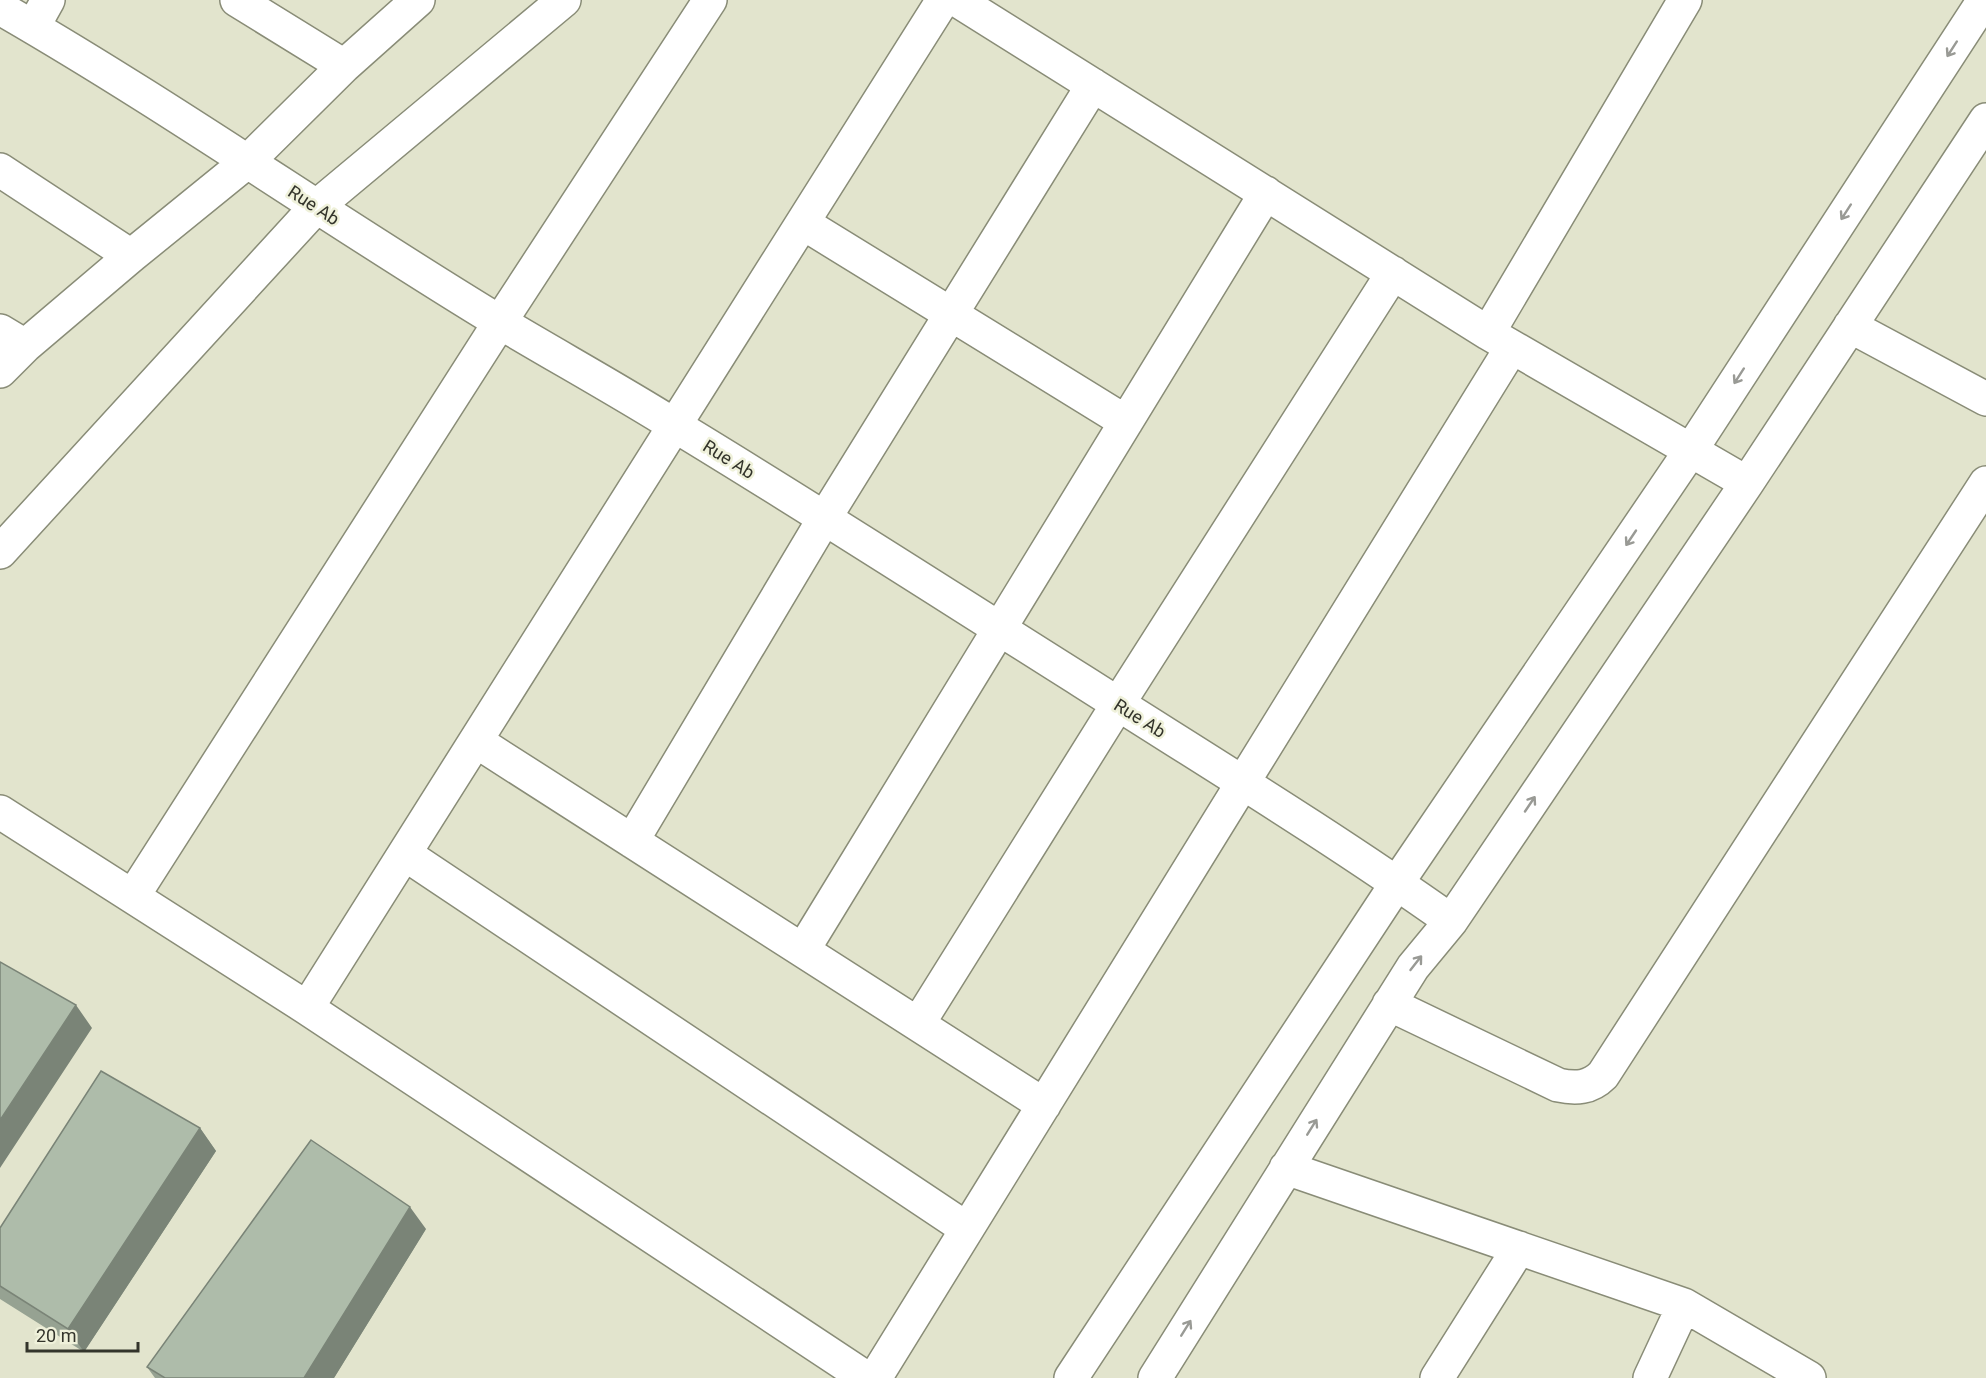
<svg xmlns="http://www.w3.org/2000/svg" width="1986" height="1378" font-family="Roboto,sans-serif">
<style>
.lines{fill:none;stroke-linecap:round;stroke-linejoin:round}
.minor-casing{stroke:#898c77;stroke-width:36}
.minor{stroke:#fff;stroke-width:33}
.wall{fill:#96a292}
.shaded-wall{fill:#7a8477}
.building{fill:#aebcaa;stroke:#7a8477;stroke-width:1.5}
.oneway{stroke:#999a95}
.labels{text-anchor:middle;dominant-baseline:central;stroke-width:5;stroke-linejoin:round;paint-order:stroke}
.street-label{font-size:18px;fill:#33342b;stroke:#eff1da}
</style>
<rect width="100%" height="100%" fill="#e2e4cd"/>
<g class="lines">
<g class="minor-casing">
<path id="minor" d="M237,0L344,66
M957,0L1488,333L1747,483
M0,8C172,107 334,222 503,324C560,358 618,390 674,425C811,508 947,596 1082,681C1206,760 1331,836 1451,921
M33,27L48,0
M0,170L131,256
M803,223L1126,422
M1850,326L1986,399
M0,331L25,346
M1488,333L1685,0
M0,371L25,346L131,256L248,161L344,66L418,0
M0,552L316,207L564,0
M476,741L1044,1105
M0,812L307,1008L866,1378
M632,841L824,519L1093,85
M405,854L967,1229
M133,896L500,322L710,0
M803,950L1266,193
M1389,1004L1558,1085C1576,1089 1590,1088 1603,1075L1986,483
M307,1008L943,0
M918,1024L1118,704L1393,273
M1286,1168L1684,1305L1809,1378
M875,1378L1512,347
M1071,1378L1397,883L1691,450L1984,0
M1155,1378L1413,967L1451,921L1747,483L1986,120
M1437,1378L1519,1248
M1650,1378L1684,1305"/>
</g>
<use href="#minor" class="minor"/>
</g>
<path class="wall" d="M200,1128L216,1151L84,1352L0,1299V1228Z
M426,1229L334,1378H155L147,1367Z"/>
<path class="shaded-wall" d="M76,1005L92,1028L0,1168V1120Z
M200,1128L216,1151L84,1352L68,1329Z
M410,1207L426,1229L334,1378H304Z"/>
<path class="building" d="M0,962L76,1005L0,1120Z
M101,1071L200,1128L68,1329L0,1286V1228Z
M311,1140L410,1207L304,1378H165L147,1367Z"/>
<defs><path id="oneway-shaft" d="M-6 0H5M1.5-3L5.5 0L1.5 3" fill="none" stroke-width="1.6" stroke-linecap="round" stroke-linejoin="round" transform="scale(1.5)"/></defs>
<g class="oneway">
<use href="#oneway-shaft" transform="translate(1952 49) rotate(123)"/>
<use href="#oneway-shaft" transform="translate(1846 212) rotate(123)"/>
<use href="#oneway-shaft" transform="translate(1739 376) rotate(123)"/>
<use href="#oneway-shaft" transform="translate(1631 538) rotate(124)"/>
<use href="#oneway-shaft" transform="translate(1530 804) rotate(-56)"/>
<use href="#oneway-shaft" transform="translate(1416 963) rotate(-52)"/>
<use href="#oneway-shaft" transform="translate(1312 1127) rotate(-58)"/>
<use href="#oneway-shaft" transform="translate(1186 1328) rotate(-58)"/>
</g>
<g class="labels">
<g class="street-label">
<text transform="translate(314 205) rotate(33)">Rue Ab</text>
<text transform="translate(729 459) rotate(32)">Rue Ab</text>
<text transform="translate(1140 718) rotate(32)">Rue Ab</text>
</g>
</g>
<path d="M27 1342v9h111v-9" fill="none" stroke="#33342b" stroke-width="3"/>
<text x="36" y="1342" font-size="18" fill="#33342b" stroke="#eff1da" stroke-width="4.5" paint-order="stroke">20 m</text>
</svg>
